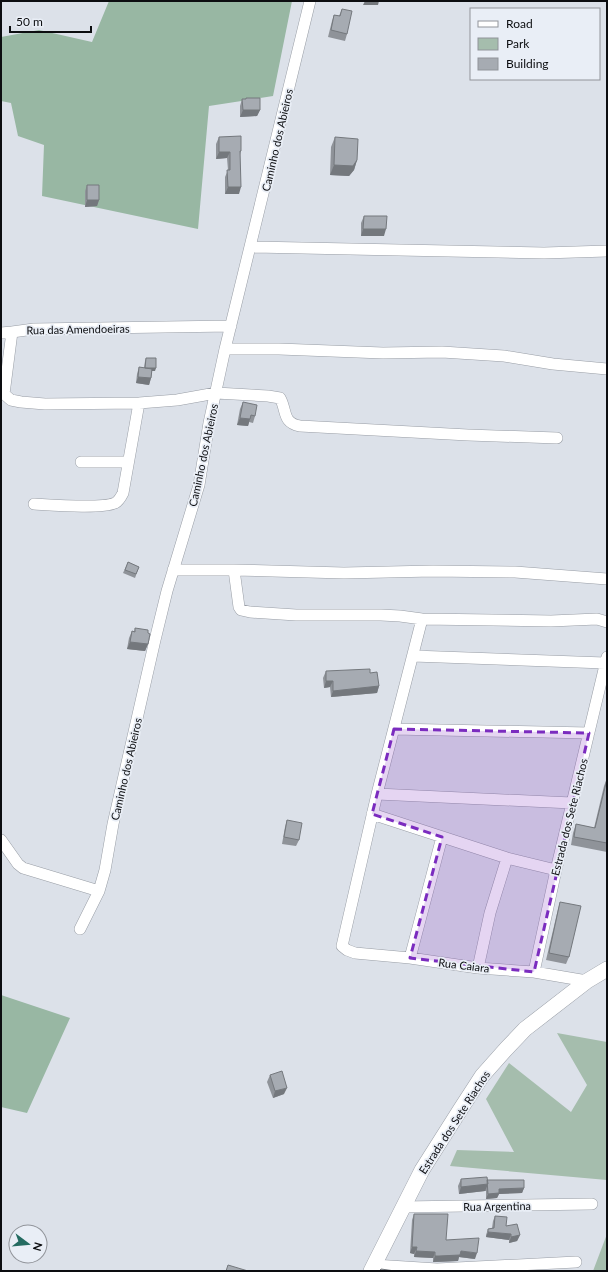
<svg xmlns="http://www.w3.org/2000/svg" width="608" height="1272" font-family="Lato,sans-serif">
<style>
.green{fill:#a5bdad}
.forest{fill:#98b7a3}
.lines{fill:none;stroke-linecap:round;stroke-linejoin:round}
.street-casing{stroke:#989da5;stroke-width:12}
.secondary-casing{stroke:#989da5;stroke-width:16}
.street{stroke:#fff;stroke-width:11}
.secondary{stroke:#fff;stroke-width:15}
.wall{fill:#8f9399}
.shaded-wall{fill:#74787d}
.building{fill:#a6abb2;stroke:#74787d}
.marked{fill:#7b2cbf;fill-opacity:0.2;stroke:#7b2cbf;stroke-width:3;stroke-dasharray:8 5;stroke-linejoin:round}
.labels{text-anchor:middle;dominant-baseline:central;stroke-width:3.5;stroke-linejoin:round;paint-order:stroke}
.street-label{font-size:11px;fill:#0c0d10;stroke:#e9eef6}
</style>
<rect width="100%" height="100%" fill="#dce1e9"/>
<path class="green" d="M557,1033L607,1042V1180L450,1166L457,1150L514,1152L486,1099L509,1063L571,1112L587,1085Z
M607,1234V1271H593Z"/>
<path class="forest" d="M109,1H292L273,96L209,106L198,229L42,196L44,145L18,136L11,103L1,101V37L39,30L92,42Z
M1,995L70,1018L27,1113L1,1107Z"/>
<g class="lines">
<g class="street-casing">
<path id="street" d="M251,247L544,253L607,251
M231,326L34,329L12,332L4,394L11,400L21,402L45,404L139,403L177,400L216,393L268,396L280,398C287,410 282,423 300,426L468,435L557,438
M1,333L12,332
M225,349H279L383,353L442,352L504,356L553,364L607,369
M81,462H128
M34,504C52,505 101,509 115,503C119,501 121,497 123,493L139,403
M173,570H234L344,573L433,571L515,572L607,579
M234,570L239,607L241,610L250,612L296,615H381L400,616L422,619L551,621L597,619L607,622
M422,619L377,794L342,946L347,950L355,953L410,958L478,968L534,972L587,981
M413,656L605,663
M394,729L589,733
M377,794L572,803
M372,814L507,858L556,870
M1,840L18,864L23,868L99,891
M80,929L99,891L105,870L113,824L155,640L167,591L199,485L209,423L225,349L310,1
M410,958L442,837
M478,968L490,913L507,858
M534,972L556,870L607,657
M403,1207L592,1204
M374,1265L437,1269L576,1262"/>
</g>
<g class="secondary-casing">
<path id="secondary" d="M371,1271L422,1170L460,1110L482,1076L506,1049L525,1029L587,981L607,969"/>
</g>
<use href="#street" class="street"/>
<use href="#secondary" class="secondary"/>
</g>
<path class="wall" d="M342,9L347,34L345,41L328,37L332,21L334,15L339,16Z
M246,98L260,110L257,116L240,117V106L242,99H246Z
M219,137L241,151L240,155L239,194H225V177L228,170L227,158L216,159V144Z
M335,137L357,160L354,170L349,176L330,175L331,147Z
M87,185L99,200L97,206L85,207V191Z
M364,216L384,236H361V223Z
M146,358L155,371H152L151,378L149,385L136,383L137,374L139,367L144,368L145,361Z
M243,402L255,416L253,423L249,422L248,426L237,425L240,409Z
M128,562L139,567L135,578L123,573Z
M135,628L148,644L145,651L127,649L129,638L132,631L134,632Z
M326,671L379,686L377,693L331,697L330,687L324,688L323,678Z
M607,778V852L571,845L573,833L576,824L594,828L604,786Z
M287,820L299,840L296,846L282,844L285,827Z
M560,902L569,957L566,964L546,960L558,909Z
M270,1075L284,1094L273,1098L267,1082Z
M461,1179L487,1180L524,1188L522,1193L499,1194L497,1198L486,1199V1191H485L459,1194L458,1186Z
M414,1214L446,1240L475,1259L459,1257L458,1261L437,1262H433V1258L414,1257V1254L410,1253L412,1220Z
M495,1216L506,1226L520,1235L517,1241L509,1243V1240L486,1237V1235L488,1229L492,1228L493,1221Z"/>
<path class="shaded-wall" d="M365,1H379L378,5H363Z
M243,110H260L257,116L240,117Z
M219,152H230L227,158L216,159Z
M357,160L354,170L349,176L330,175L334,165Z
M228,187H241L239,194H225Z
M87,200H99L97,206L85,207Z
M363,229H386L384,236H361Z
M145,368H156L155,371H144Z
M138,377L151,378L149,385L136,383Z
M240,418L250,419L248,426L237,425Z
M130,642L148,644L145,651L127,649Z
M326,681H333L330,687L324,688Z
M379,686L377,693L331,697L333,691Z
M287,1088L284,1094L273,1098L275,1091Z
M488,1184L485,1191L459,1194L461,1187Z
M524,1188L522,1193L499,1194L497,1198L486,1199L488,1194L499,1189Z
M488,1232L511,1234L509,1240L486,1237Z
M520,1235L517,1241L509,1243L511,1237Z
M412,1247H417L414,1254L410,1253Z
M416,1251L435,1252L433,1258L414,1257Z
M461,1251L477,1253L475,1259L459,1257L458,1261L433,1262L435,1256Z"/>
<path class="building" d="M342,9L352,11L347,34L331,30L334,15L340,16Z
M246,98H260V110H243L242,99H246Z
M241,136V151H240L241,187H228L227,170H230V152H219V137Z
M335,137L358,139L357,160L353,166L334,165Z
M87,185H99V200H87Z
M364,216H387L386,229H363Z
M146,358H156V368H145Z
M139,367L152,369L151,378L138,377Z
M243,402L257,405L255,416L251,415L250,419L240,418Z
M128,562L139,567L136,574L125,570Z
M135,628L148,630V633L150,634L148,644L130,642L132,631L135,632Z
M370,669V673L377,672L379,686L333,691V681H326V671Z
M607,779V843L574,837L576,824L595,828Z
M287,820L302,823L299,840L284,837Z
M560,902L581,906L569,957L549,953Z
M282,1071L287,1088L275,1091L270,1075Z
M487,1177L488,1184L461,1187V1179Z
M487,1180H524V1188L499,1189V1193L488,1194Z
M414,1214H448L446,1240L479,1238L477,1253L461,1251L460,1255L439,1256H435V1252L416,1251L417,1247H412Z
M495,1216L507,1217L506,1226L517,1224L520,1235L511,1237V1234L488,1232V1229L494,1228Z
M228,1265L248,1271H226Z
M381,1269L395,1271H379Z"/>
<path class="marked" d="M394,729L589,733L534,972L410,958L442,837L372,814Z"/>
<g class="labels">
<g class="street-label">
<text transform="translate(277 140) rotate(-77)">Caminho dos Abieiros</text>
<text transform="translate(78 329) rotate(-1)">Rua das Amendoeiras</text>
<text transform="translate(203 455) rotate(-78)">Caminho dos Abieiros</text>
<text transform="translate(126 769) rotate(-77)">Caminho dos Abieiros</text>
<text transform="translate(569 817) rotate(-76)">Estrada dos Sete Riachos</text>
<text transform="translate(464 965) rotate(7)">Rua Caiara</text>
<text transform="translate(454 1122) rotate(-57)">Estrada dos Sete Riachos</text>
<text transform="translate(497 1206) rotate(-1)">Rua Argentina</text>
</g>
</g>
<rect width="608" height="1272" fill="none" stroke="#0c0d10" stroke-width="4"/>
<rect x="470" y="8" width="130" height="72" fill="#e9eef6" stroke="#91949a"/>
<rect x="478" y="21" width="20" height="6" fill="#ffffff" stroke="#91949a"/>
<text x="506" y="28" font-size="12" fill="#0c0d10">Road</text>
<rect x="478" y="38" width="20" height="12" fill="#a5bdad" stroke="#91949a"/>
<text x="506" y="48" font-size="12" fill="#0c0d10">Park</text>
<rect x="478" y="58" width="20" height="12" fill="#a6abb2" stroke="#91949a"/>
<text x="506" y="68" font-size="12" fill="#0c0d10">Building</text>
<g transform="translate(28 1244) rotate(106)"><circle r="19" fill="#e9eef6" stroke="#91949a"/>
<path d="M0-3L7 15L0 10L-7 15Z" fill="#246b61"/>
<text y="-6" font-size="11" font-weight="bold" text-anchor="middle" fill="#0c0d10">N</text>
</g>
<path d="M10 26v6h81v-6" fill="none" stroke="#0c0d10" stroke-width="2"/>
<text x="16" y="26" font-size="12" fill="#0c0d10" stroke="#e9eef6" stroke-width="3" paint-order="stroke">50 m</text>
</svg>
